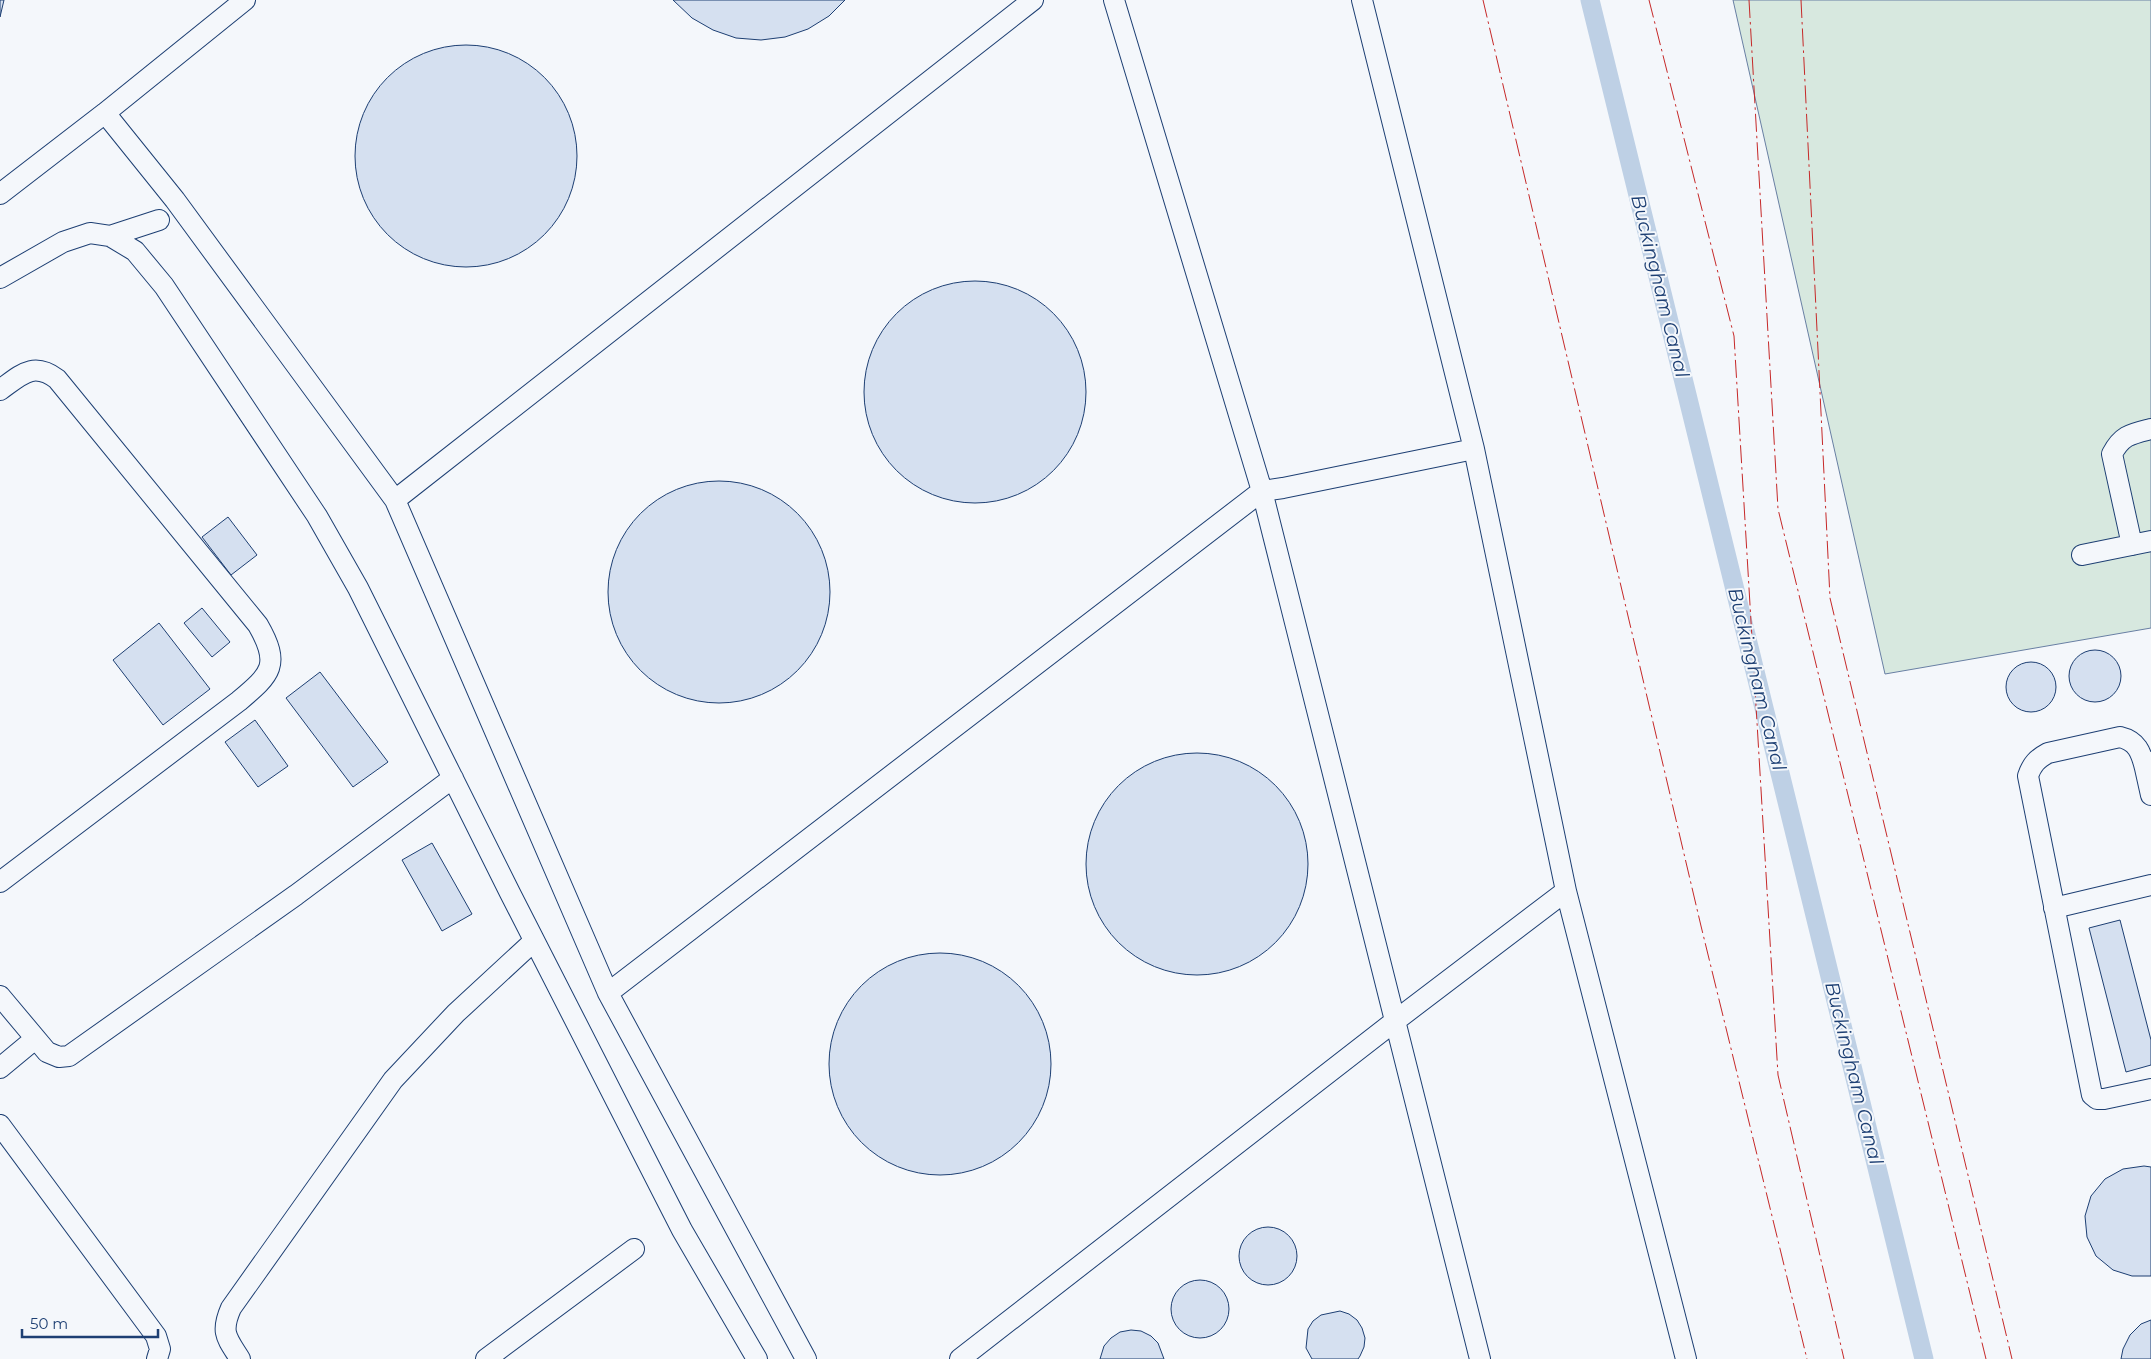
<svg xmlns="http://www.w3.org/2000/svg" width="2151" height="1359" font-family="Montserrat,sans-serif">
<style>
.green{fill:#d7e8df;stroke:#687fa3}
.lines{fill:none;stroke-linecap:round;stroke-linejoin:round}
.canal{stroke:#bed0e5;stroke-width:19}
.building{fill:#d5e0f0;stroke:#1d3f73}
.minor-casing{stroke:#1d3f73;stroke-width:22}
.minor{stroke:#f4f7fb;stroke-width:20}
.power{stroke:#c62828;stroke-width:1;stroke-dasharray:18 4 2.5 4;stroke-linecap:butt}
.labels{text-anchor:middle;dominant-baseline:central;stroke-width:4;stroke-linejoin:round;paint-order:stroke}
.water-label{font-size:19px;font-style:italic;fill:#1d3f73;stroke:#f4f7fb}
</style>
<rect width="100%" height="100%" fill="#f4f7fb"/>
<path class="green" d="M1733,0H2151V628L1885,674Z"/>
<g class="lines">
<path class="canal" d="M1590,0L1924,1359"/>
</g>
<path class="building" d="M0,0H4L0,17Z
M673,0H845L829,16L808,29L785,37L761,40L736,38L713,30L692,18Z
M355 156a111 111 0 1 1 222 0a111 111 0 1 1-222 0Z
M864 392a111 111 0 1 1 222 0a111 111 0 1 1-222 0Z
M608 592a111 111 0 1 1 222 0a111 111 0 1 1-222 0Z
M228,517L257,555L231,575L202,537Z
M202,608L230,642L212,657L184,623Z
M159,623L210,689L163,725L113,660Z
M2069 676a26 26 0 1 1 52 0a26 26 0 1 1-52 0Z
M2006 687a25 25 0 1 1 50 0a25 25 0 1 1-50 0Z
M320,672L388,762L353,787L286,698Z
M255,720L288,766L258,787L225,742Z
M1086 864a111 111 0 1 1 222 0a111 111 0 1 1-222 0Z
M432,843L472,914L442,931L402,860Z
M2120,920L2151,1040V1065L2126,1072L2089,928Z
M829 1064a111 111 0 1 1 222 0a111 111 0 1 1-222 0Z
M2144,1166L2151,1167V1276H2132L2113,1270L2096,1256L2087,1237L2085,1216L2091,1196L2105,1179L2123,1169Z
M1239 1256a29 29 0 1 1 58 0a29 29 0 1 1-58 0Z
M1171 1309a29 29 0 1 1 58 0a29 29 0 1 1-58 0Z
M1340,1311L1349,1314L1357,1320L1362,1328L1365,1338L1364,1347L1360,1356L1358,1359H1312L1306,1348L1308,1329L1313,1321L1321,1315Z
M2151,1320V1359H2121L2123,1349L2130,1335L2141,1324Z
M1131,1330L1141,1331L1151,1336L1158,1343L1164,1359H1100L1104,1346L1111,1338L1120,1332Z"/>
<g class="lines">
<g class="minor-casing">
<path id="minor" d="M245,0L105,113L175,200L395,500L608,993L806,1359
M1114,0L1262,491L1480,1359
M0,194L105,113
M110,236L159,220
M0,278L63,242L90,233L110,236L135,251L164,286L317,516L358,588L510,893L682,1230L757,1359
M0,390C21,375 33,361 57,379L258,625C281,665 271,674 239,701L0,882
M395,500L1033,0
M2132,545L2112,454C2122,435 2131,434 2151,429
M2082,555L2151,541
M2151,762L2145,768L2151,795
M2145,768C2141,752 2137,741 2120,737L2048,753C2037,759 2032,764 2028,776L2092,1095L2097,1099H2104L2151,1089
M1566,891L1686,1359
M2054,908L2151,885
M608,993L1262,491L1283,488L1474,449
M0,996L47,1052L59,1057L69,1056L296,895L453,778
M0,1068L35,1039
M0,1125L156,1336L160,1349L157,1359
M240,1359C227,1338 220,1333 231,1308L393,1080L456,1013L534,941
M486,1359L634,1249
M960,1359L1395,1021L1566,891L1474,449L1362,0"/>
</g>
<use href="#minor" class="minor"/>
<path class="power" d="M1483,0L1701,926L1807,1359
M1649,0L1734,336L1778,1075L1844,1359
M1749,0L1778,509L1986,1359
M1801,0L1830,598L2012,1359"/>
</g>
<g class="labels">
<g class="water-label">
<text transform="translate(1660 286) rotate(76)">Buckingham Canal</text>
<text transform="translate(1757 679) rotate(76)">Buckingham Canal</text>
<text transform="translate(1854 1073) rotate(76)">Buckingham Canal</text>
</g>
</g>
<path d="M22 1329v8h136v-8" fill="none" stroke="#1d3f73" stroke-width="2.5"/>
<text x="30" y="1329" font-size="15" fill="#1d3f73" stroke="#f4f7fb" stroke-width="4" paint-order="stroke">50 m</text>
</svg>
